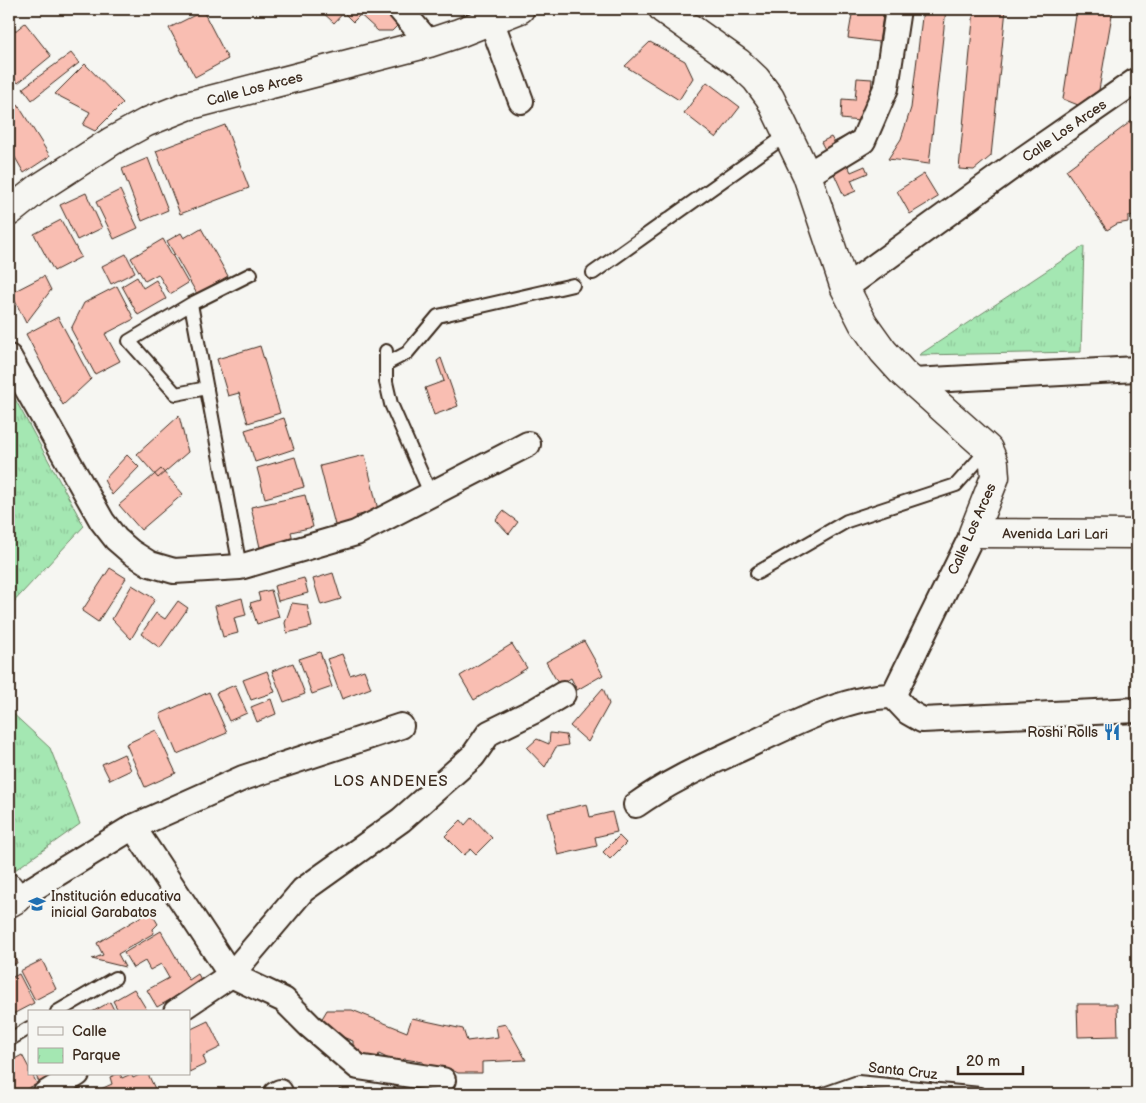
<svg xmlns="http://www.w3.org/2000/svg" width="1146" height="1103" font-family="'Balsamiq Sans',sans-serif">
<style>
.park{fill:url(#park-tufts);stroke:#708868}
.building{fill:#f9beb2;stroke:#3b2a1e}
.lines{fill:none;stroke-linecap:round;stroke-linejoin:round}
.lane-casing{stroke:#3b2a1e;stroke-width:16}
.street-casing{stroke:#3b2a1e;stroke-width:28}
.secondary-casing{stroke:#3b2a1e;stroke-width:31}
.lane{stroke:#f6f6f2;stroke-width:12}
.street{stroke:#f6f6f2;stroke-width:24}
.secondary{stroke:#f6f6f2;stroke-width:28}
.labels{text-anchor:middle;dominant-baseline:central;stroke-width:5;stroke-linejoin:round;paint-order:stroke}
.street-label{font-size:14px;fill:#3b2a1e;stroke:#f6f6f2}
.poi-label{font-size:14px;fill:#3b2a1e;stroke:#f6f6f2;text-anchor:end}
.neighbourhood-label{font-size:15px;letter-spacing:1px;fill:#3b2a1e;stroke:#f6f6f2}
</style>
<defs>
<pattern id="park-tufts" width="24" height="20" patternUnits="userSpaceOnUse" patternTransform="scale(1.25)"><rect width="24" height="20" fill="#a4e7b2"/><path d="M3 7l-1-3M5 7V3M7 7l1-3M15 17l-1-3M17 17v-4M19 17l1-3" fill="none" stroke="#8ec699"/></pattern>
</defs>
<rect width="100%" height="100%" fill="#f6f6f2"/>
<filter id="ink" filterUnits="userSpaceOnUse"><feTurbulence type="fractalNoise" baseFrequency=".02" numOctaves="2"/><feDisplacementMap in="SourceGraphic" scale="10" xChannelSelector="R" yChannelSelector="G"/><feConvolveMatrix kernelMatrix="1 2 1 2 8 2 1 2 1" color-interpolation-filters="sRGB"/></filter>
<g filter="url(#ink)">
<path class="park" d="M1084,246L1081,352L919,355Z
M9,388L84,526L9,607V456L11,454L9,449Z
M9,710L50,748L80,824L15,870L9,860Z"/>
<path class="building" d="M319,9H347L334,23Z
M351,9H361L364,11L353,22L345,14Z
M358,9H391L403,20L392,31H378L356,11Z
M853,9H884L879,42L848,38Z
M923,9H946L929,164L888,159L901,139L911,108Z
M974,9H1006L991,156L974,170L959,169Z
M1077,9H1113L1099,90L1078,105L1063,99Z
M203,11L228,59L195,77L169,28Z
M25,23L51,56L18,83L9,72V36Z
M650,42L685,61L693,78L679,100L625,66Z
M71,53L79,63L32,100L23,88Z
M85,64L123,103L95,131L83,125L90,112L55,94Z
M857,78L872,79L869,122L841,119L842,99L855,100Z
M707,82L740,107L716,138L684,113Z
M18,105L50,156L24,173L9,147V110Z
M1137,117V215L1128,216V222L1117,224L1107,230L1066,170Z
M225,125L249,188L180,214L156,151Z
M846,136L847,142L829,157L821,142L831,137L834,142Z
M148,158L168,210L142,221L122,169Z
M845,160L851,172L865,166L868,173L851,180L856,191L844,196L831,167Z
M924,174L938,197L910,214L897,191Z
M120,190L138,228L114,239L96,202Z
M86,193L102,228L77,240L60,205Z
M61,220L81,257L54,271L34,234Z
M201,228L228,276L197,294L167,241L181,233L184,238Z
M163,239L188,283L170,294L158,274L145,281L131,258Z
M126,254L135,272L111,284L102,266Z
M44,276L51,290L26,323L11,293Z
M137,277L143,288L156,280L166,299L138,315L122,286Z
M117,286L134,319L105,334L120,361L95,374L71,329L84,303Z
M58,317L91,379L63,405L26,334Z
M260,346L280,413L248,423L239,393L228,396L217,359Z
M441,358L458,406L434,415L425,388L444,381L437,361Z
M179,416L188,452L158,478L137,454Z
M284,418L294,449L255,462L245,430Z
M127,455L139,467L112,495L104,480Z
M365,455L378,510L356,516L361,523L336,529L320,466Z
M295,457L304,487L265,498L257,468Z
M161,469L183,494L141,530L119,505Z
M305,495L313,527L291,532L294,544L261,552L251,507Z
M503,511L518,522L509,534L496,520Z
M110,568L126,578L98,622L82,611Z
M333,573L341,599L321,605L313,579Z
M304,578L308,593L278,601L274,586Z
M132,585L155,599L131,639L112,619Z
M271,590L279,617L257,624L250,603L260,600L258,593Z
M242,598L246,615L234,618L238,633L223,637L215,606Z
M178,601L188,608L160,648L141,634L156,613L165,619Z
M292,603L307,605L312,627L287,633L285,623Z
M584,641L603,675L577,690L571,678L559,685L546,662Z
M512,644L527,668L474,700L460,676Z
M320,652L332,687L312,694L299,659Z
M342,654L350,675L364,670L371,688L342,699L327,659Z
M293,663L305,694L284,702L272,671Z
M267,671L275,692L251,700L243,680Z
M235,685L247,713L229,721L216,693Z
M603,688L609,704L588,742L570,726Z
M209,692L227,733L177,754L160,714Z
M271,699L276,714L257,722L251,707Z
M156,730L176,773L145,787L126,744Z
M550,733L566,735L568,745L556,747L545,767L527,748L537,739L549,744Z
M124,754L131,770L110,780L102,764Z
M587,804L590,817L612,812L617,832L595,837L597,846L558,855L548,813Z
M472,817L492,838L476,854L471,849L464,855L445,836L461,820L465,825Z
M619,836L626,843L610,859L603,852Z
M150,911L158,924L153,929L154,933L118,954L125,967L92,959L103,955L97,943Z
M161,931L189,980L198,974L205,987L182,1000L179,995L157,1007L147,990L169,978L161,964L150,970L145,961L133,968L124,953Z
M13,951L17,963L9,966V953Z
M42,960L56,989L35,1000L20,971Z
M19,974L34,1003L13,1014L9,1007V979Z
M134,989L148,1012H119L113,1001Z
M110,1002L115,1012H92Z
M1077,1004H1117L1118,1036L1078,1037Z
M327,1010H352L407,1032L412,1018L463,1029L467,1041L498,1037L496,1026L506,1024L526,1060L482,1062V1073H458L450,1069L423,1066V1062L404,1059L399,1064L379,1054L376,1064L353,1050V1041L317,1027Z
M208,1021L221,1047L203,1056L206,1064L189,1072V1030Z
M22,1055L29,1068V1074H32L37,1084L16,1094L9,1080V1062Z
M35,1074H54L39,1082Z
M117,1074H120L122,1078L131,1074L133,1078L141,1074H148L156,1091L149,1094H104L101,1089L112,1084L110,1077Z
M339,1089L359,1094H341Z"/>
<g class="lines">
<g class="lane-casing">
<path id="lane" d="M593,273L788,134
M191,304L240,567
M386,351V382L391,404L431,495
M386,364L407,353L438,316L573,285
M207,388L176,394L129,341L191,304L251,274
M757,573L847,521L956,485L988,449
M57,1012L115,978
M9,1040L29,1028
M824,1094L858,1082L980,1094"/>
</g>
<g class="street-casing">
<g id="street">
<path d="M400,9L429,43"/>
<path d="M491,20L521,101"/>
<path d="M807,175L863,141L886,88L898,9"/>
<path id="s1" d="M845,288L1023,159L1137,80"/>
<path d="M9,357L102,521L116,539L131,552L150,564L174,571L240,567L356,533L528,444"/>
<path d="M913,381L1137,369"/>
<path d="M893,696L908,712L922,720L1137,710"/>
<path d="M893,696L973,533"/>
<path d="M636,805C672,779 713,762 753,743C794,724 847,696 893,696"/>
<path d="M133,827L231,975L284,1000L310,1026L358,1067L443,1080"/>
<path d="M16,899L133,827L243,778L401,726"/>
<path d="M176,1012L231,975L303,890L401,820L473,756L489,733L536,710L563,694"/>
<path d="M45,1094L77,1074"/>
<path d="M276,1094L280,1092"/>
</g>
</g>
<g class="secondary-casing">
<g id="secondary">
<path id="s2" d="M663,9L739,63L756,79L770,98L807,175L845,288L863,323L883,351L902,372L988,449L994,463L995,477L973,533L1137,534"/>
<path id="s3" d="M9,212L39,188L112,141L147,122L187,106L429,43L459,33L520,9"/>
<path d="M9,888L16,899L9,903"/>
</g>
</g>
<use href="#lane" class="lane"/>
<use href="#street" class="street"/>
<use href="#secondary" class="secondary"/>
</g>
</g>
<defs>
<g id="restaurant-bare" transform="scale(1.35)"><path d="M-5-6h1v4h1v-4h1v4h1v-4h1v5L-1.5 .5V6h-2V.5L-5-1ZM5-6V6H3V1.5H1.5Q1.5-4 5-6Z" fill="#1f6fb2" stroke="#f6f6f2" stroke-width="2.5" paint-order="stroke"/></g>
<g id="school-bare" transform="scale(1.35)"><path d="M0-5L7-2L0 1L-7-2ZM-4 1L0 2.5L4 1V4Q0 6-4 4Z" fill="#1f6fb2" stroke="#f6f6f2" stroke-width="2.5" paint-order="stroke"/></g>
</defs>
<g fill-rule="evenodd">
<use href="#restaurant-bare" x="1112" y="732"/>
<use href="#school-bare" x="37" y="904"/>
</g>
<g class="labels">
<g class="street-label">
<text stroke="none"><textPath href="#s3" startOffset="278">Calle Los Arces</textPath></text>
<text stroke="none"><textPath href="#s1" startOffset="270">Calle Los Arces</textPath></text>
<text transform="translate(972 529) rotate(-66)">Calle Los Arces</text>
<text stroke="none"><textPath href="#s2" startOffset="734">Avenida Lari Lari</textPath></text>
<text transform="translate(903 1071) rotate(6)">Santa Cruz</text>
</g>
<g class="poi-label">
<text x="1098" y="732">Roshi Rolls</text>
<text x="51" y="896" text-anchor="start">Institución educativa<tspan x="51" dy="16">inicial Garabatos</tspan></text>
</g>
<g class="neighbourhood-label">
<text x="391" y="781">LOS ANDENES</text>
</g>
</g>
<rect width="1146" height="1103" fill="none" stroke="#f6f6f2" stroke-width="30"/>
<rect x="15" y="15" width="1116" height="1073" fill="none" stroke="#3b2a1e" stroke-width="2" filter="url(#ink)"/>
<rect x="28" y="1010" width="162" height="65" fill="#f6f6f2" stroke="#aba49d"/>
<rect x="38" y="1027" width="25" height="8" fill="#f6f6f2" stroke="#aba49d"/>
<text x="72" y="1036" font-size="15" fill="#3b2a1e">Calle</text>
<rect x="38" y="1048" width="25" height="15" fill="url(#park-tufts)" stroke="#aba49d"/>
<text x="72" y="1060" font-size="15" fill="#3b2a1e">Parque</text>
<path d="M958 1066v8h65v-8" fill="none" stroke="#3b2a1e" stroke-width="2.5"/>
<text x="966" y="1066" font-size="15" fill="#3b2a1e" stroke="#f6f6f2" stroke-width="4" paint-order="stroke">20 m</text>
</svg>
